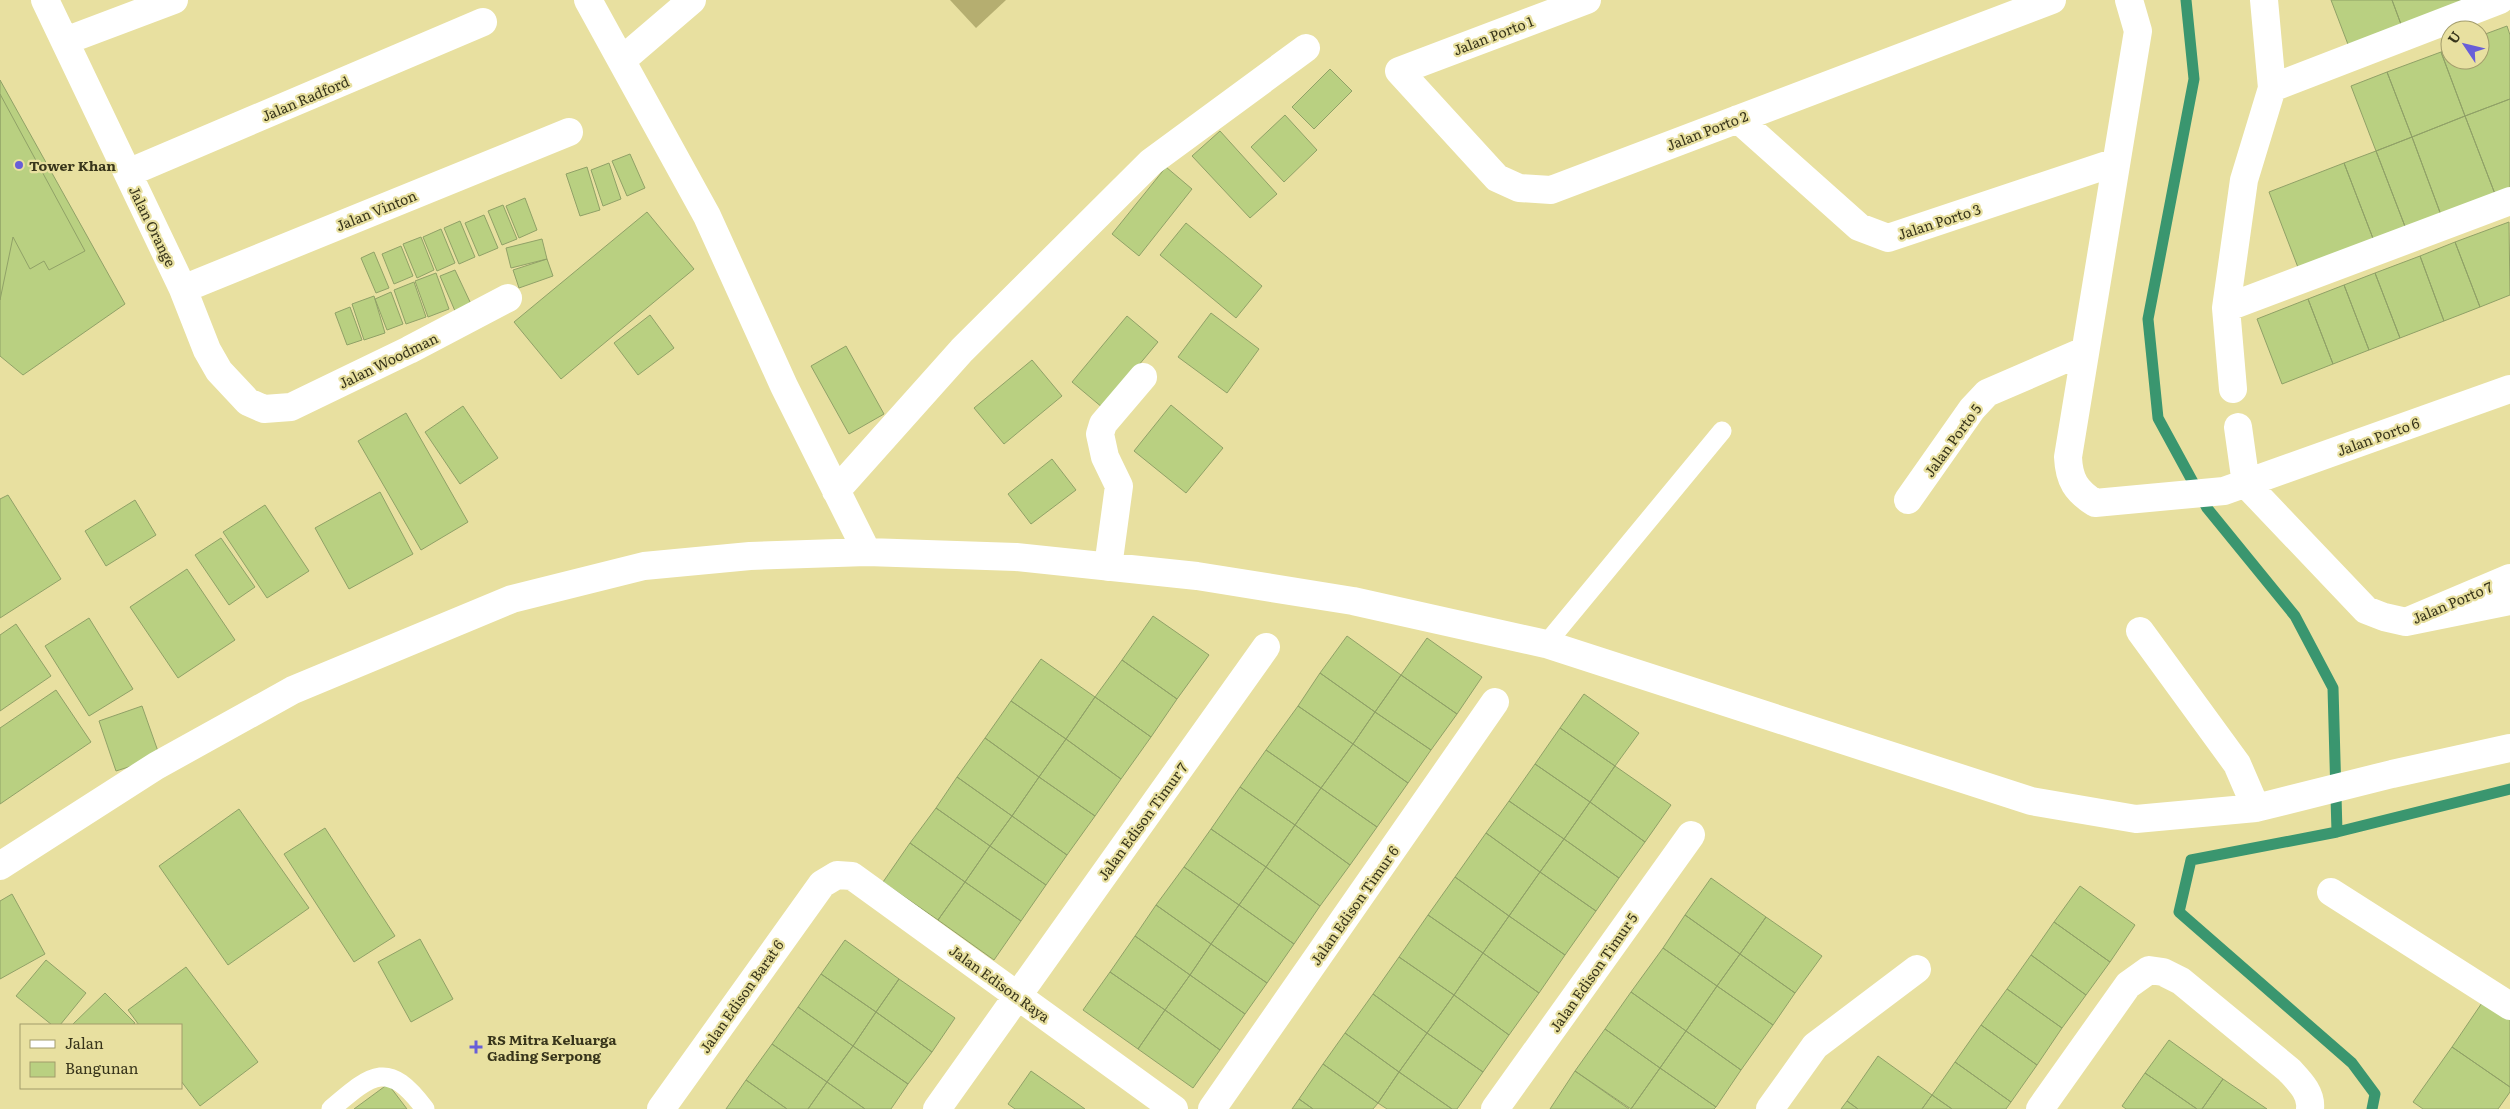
<svg xmlns="http://www.w3.org/2000/svg" width="2510" height="1109" font-family="Literata,serif">
<style>
.green{fill:#b5ae70}
.lines{fill:none;stroke-linecap:round;stroke-linejoin:round}
.stream{stroke:#3a966f;stroke-width:11}
.building{fill:#b9d081;stroke:#90a167}
.service{stroke:#fff;stroke-width:19}
.minor{stroke:#fff;stroke-width:28}
.poi-dot{fill:#685ed8;stroke:#e8e0a0;stroke-width:2}
.labels{text-anchor:middle;dominant-baseline:central;stroke-width:4.5;stroke-linejoin:round;paint-order:stroke}
.street-label{font-size:14px;fill:#38351b;stroke:#e8e0a0}
.poi-label{font-size:14px;font-weight:bold;fill:#38351b;stroke:#e8e0a0;text-anchor:start}
</style>
<rect width="100%" height="100%" fill="#e8e0a0"/>
<path class="green" d="M950,0H1006L976,28Z"/>
<g class="lines">
<path class="stream" d="M2186,0L2194,79L2148,319L2158,418L2207,508L2295,616L2333,688L2337,832
M2372,1109L2375,1094L2352,1063L2179,912L2191,860L2337,832L2510,789"/>
</g>
<path class="building" d="M2331,0H2392L2402,27L2349,47Z
M2392,0H2468L2402,27Z
M2507,26L2510,35V99L2465,116L2441,52L2450,48V60H2480V36Z
M2441,52L2465,116L2412,137L2387,72Z
M1330,69L1352,91L1314,129L1292,107Z
M2387,72L2412,137L2376,151L2351,86Z
M0,80L125,304L23,375L0,356Z
M0,94L85,251L49,270L44,261L30,269L13,237L0,300Z
M2510,99V189L2495,194L2465,116Z
M1285,115L1317,150L1284,182L1251,147Z
M2465,116L2495,194L2441,215L2412,137Z
M1220,131L1277,194L1250,218L1192,156Z
M2412,137L2441,215L2406,229L2376,151Z
M2376,151L2406,229L2374,241L2344,163Z
M630,154L645,188L627,196L612,161Z
M609,163L621,199L603,206L591,170Z
M2344,163L2374,241L2299,270L2269,192Z
M587,167L600,210L580,216L566,174Z
M1166,167L1192,189L1139,256L1112,234Z
M525,198L537,230L519,238L506,206Z
M503,205L517,239L502,245L488,211Z
M647,212L694,269L561,379L514,322Z
M484,215L498,248L479,256L465,223Z
M460,221L475,257L459,264L444,228Z
M2509,222L2510,295L2480,307L2455,242Z
M1186,223L1262,286L1236,318L1160,255Z
M441,229L455,263L437,271L423,237Z
M421,237L434,270L417,278L403,244Z
M542,239L547,259L511,268L506,248Z
M2455,242L2480,307L2444,321L2420,256Z
M401,246L413,276L394,284L382,254Z
M374,252L389,288L376,293L361,258Z
M2420,256L2444,321L2400,338L2375,273Z
M547,259L553,276L519,288L513,270Z
M455,270L471,304L455,311L440,276Z
M436,273L449,309L428,317L415,281Z
M2375,273L2400,338L2369,350L2344,285Z
M414,282L426,317L406,324L394,290Z
M2344,285L2369,350L2333,364L2308,299Z
M391,292L403,324L387,330L375,299Z
M374,296L385,333L364,340L352,304Z
M2308,299L2333,364L2282,384L2257,319Z
M350,307L362,340L347,345L335,313Z
M1211,313L1259,349L1227,393L1178,357Z
M650,315L674,348L638,375L614,343Z
M1127,316L1158,342L1103,408L1072,382Z
M846,346L884,414L849,434L811,366Z
M1032,360L1062,396L1004,444L974,408Z
M1171,405L1223,448L1186,493L1134,451Z
M463,406L498,458L460,484L425,432Z
M406,413L468,522L421,550L358,441Z
M1052,459L1076,490L1031,524L1008,494Z
M380,492L413,554L349,589L315,528Z
M8,495L61,579L0,618V499Z
M135,500L156,535L106,566L85,531Z
M265,505L309,571L267,598L223,532Z
M221,538L255,587L229,605L195,555Z
M187,569L235,640L178,678L130,607Z
M1153,616L1209,655L1177,699L1122,660Z
M89,618L133,689L89,716L45,646Z
M16,624L51,676L0,711V635Z
M1347,636L1401,675L1375,712L1320,673Z
M1427,638L1482,677L1457,714L1401,675Z
M1041,659L1095,697L1066,739L1011,701Z
M1122,660L1177,699L1151,737L1095,697Z
M1320,673L1375,712L1353,744L1298,706Z
M1401,675L1457,714L1431,750L1375,712Z
M56,690L91,742L0,804V728Z
M1584,694L1639,733L1615,766L1560,728Z
M1095,697L1151,737L1121,779L1066,739Z
M1011,701L1066,739L1039,777L985,738Z
M142,706L160,757L116,771L99,721Z
M1298,706L1353,744L1321,788L1266,750Z
M1375,712L1431,750L1408,783L1353,744Z
M1560,728L1615,766L1590,802L1535,764Z
M985,738L1039,777L1012,816L957,777Z
M1066,739L1121,779L1095,816L1039,777Z
M1353,744L1408,783L1377,827L1321,788Z
M1266,750L1321,788L1295,825L1240,787Z
M1535,764L1590,802L1564,839L1509,801Z
M1615,766L1671,805L1645,842L1590,802Z
M957,777L1012,816L990,846L936,808Z
M1039,777L1095,816L1067,855L1012,816Z
M1240,787L1295,825L1266,867L1211,829Z
M1321,788L1377,827L1350,865L1295,825Z
M1509,801L1564,839L1540,872L1486,833Z
M1590,802L1645,842L1619,878L1564,839Z
M936,808L990,846L965,882L910,843Z
M239,809L309,908L228,965L159,866Z
M1012,816L1067,855L1046,885L990,846Z
M1295,825L1350,865L1320,906L1266,867Z
M325,828L395,936L354,962L284,854Z
M1211,829L1266,867L1239,905L1184,867Z
M1486,833L1540,872L1509,916L1455,877Z
M1564,839L1619,878L1596,911L1540,872Z
M910,843L965,882L938,920L883,882Z
M990,846L1046,885L1021,921L965,882Z
M1184,867L1239,905L1211,944L1156,905Z
M1266,867L1320,906L1294,944L1239,905Z
M1540,872L1596,911L1565,955L1509,916Z
M1455,877L1509,916L1483,953L1428,915Z
M1711,878L1766,917L1740,954L1685,915Z
M965,882L1021,921L994,960L938,920Z
M2080,886L2135,925L2110,962L2054,922Z
M12,894L45,954L0,979V901Z
M1156,905L1211,944L1190,975L1135,936Z
M1239,905L1294,944L1267,983L1211,944Z
M1428,915L1483,953L1454,995L1399,957Z
M1685,915L1740,954L1717,986L1663,948Z
M1509,916L1565,955L1539,993L1483,953Z
M1766,917L1822,956L1795,993L1740,954Z
M2054,922L2110,962L2086,995L2031,955Z
M1135,936L1190,975L1165,1010L1110,972Z
M420,939L453,999L411,1022L378,962Z
M845,940L899,979L876,1012L821,974Z
M1211,944L1267,983L1245,1014L1190,975Z
M1663,948L1717,986L1686,1031L1631,992Z
M1483,953L1539,993L1509,1035L1454,995Z
M1740,954L1795,993L1773,1025L1717,986Z
M2031,955L2086,995L2062,1028L2007,989Z
M1399,957L1454,995L1427,1033L1373,994Z
M46,960L86,993L60,1025H52L16,996Z
M186,967L258,1062L200,1106L181,1081V1025H139L128,1010Z
M1110,972L1165,1010L1138,1049L1083,1010Z
M821,974L876,1012L853,1046L798,1007Z
M1190,975L1245,1014L1220,1050L1165,1010Z
M899,979L955,1018L932,1052L876,1012Z
M1717,986L1773,1025L1741,1070L1686,1031Z
M2007,989L2062,1028L2037,1065L1981,1025Z
M1631,992L1686,1031L1660,1068L1605,1029Z
M105,993L135,1023L132,1025H72Z
M1373,994L1427,1033L1399,1072L1345,1033Z
M2488,994L2510,1009V1087L2452,1047Z
M1454,995L1509,1035L1483,1072L1427,1033Z
M798,1007L853,1046L827,1082L772,1044Z
M1165,1010L1220,1050L1193,1088L1138,1049Z
M876,1012L932,1052L908,1084L853,1046Z
M1981,1025L2037,1065L2011,1102L1955,1062Z
M1605,1029L1660,1068L1631,1109L1575,1071Z
M1686,1031L1741,1070L1716,1107L1660,1068Z
M1345,1033L1399,1072L1378,1103L1323,1064Z
M1427,1033L1483,1072L1457,1109H1452L1399,1072Z
M2169,1040L2223,1079L2202,1109H2197L2145,1073Z
M772,1044L827,1082L808,1109H787L746,1080Z
M853,1046L908,1084L891,1109H865L827,1082Z
M2452,1047L2510,1087V1092L2498,1109H2423L2413,1102Z
M1878,1056L1932,1095L1922,1109H1858L1847,1101Z
M1955,1062L2011,1102L2006,1109H1952L1932,1095Z
M1323,1064L1378,1103L1373,1109H1313L1299,1099Z
M1660,1068L1716,1107L1714,1109H1631Z
M1031,1071L1085,1109H1015L1008,1104Z
M1575,1071L1629,1109H1550Z
M1399,1072L1452,1109H1387L1378,1103Z
M2145,1073L2197,1109H2126L2122,1106Z
M2223,1079L2267,1109H2202Z
M746,1080L787,1109H726Z
M827,1082L865,1109H808Z
M388,1084L407,1109H354Z
M1932,1095L1952,1109H1922Z
M1299,1099L1313,1109H1292Z
M1847,1101L1858,1109H1841Z"/>
<g class="lines">
<path class="service" d="M1546,644L1722,431
M331,1109C372,1074 388,1059 425,1109"/>
<path class="minor" d="M45,0L183,289L207,350L219,371L248,402L264,409L291,407L409,350L508,298
M588,0L707,216L784,386L867,552
M1587,0L1399,71L1497,178L1519,188L1551,190L2052,0
M2129,0L2138,31L2068,457C2069,480 2076,491 2095,503L2224,491L2510,389
M2264,0L2272,88L2244,180L2226,308L2510,201
M65,41L174,0
M622,60L692,0
M2272,88L2500,0
M1738,119L1859,227L1888,238L2116,162
M128,173L483,22
M183,289L569,132
M2226,308L2233,389
M2238,427L2246,484L2366,610L2384,617L2406,622
M836,491L962,350L1151,162L1306,48
M1908,500L1972,409L1987,393L2084,351
M1108,567L1119,486L1105,457L1100,434L1103,424L1143,377
M2510,578L2406,622L2510,601
M2140,631L2237,764L2256,808
M0,866L156,766L293,690L512,599L644,566L750,556L867,552L1016,557L1197,576L1353,601L1546,644L2031,801L2136,819L2256,808L2392,774L2510,748
M2331,892L2510,1006
M661,1109L822,884L837,875L852,876L1174,1109
M937,1109L1266,647
M1212,1109L1495,702
M1495,1109L1691,835
M1770,1109L1815,1046L1917,969
M2040,1109L2128,985L2149,970L2163,972L2181,981L2289,1070C2299,1081 2312,1093 2310,1109"/>
</g>
<g class="poi-dot">
<circle cx="19" cy="165" r="5"/>
<path d="M473.5 1039.5h5v5h5v5h-5v5h-5v-5h-5v-5h5z"/>
</g>
<g class="labels">
<g class="street-label">
<text transform="translate(1493 35) rotate(-21)">Jalan Porto 1</text>
<text transform="translate(305 98) rotate(-23)">Jalan Radford</text>
<text transform="translate(1707 130) rotate(-21)">Jalan Porto 2</text>
<text transform="translate(376 210) rotate(-22)">Jalan Vinton</text>
<text transform="translate(1939 221) rotate(-18)">Jalan Porto 3</text>
<text transform="translate(153 226) rotate(64)">Jalan Orange</text>
<text transform="translate(388 360) rotate(-26)">Jalan Woodman</text>
<text transform="translate(2378 436) rotate(-20)">Jalan Porto 6</text>
<text transform="translate(1952 440) rotate(-54)">Jalan Porto 5</text>
<text transform="translate(2452 602) rotate(-23)">Jalan Porto 7</text>
<text transform="translate(1142 821) rotate(-54)">Jalan Edison Timur 7</text>
<text transform="translate(1354 905) rotate(-55)">Jalan Edison Timur 6</text>
<text transform="translate(1593 972) rotate(-55)">Jalan Edison Timur 5</text>
<text transform="translate(1000 983) rotate(36)">Jalan Edison Raya</text>
<text transform="translate(741 996) rotate(-55)">Jalan Edison Barat 6</text>
</g>
<g class="poi-label">
<text x="29" y="165">Tower Khan</text>
<text x="487" y="1039">RS Mitra Keluarga<tspan x="487" dy="16">Gading Serpong</tspan></text>
</g>
</g>
<rect x="20" y="1024" width="162" height="65" fill="#e8e0a0" stroke="#a29c6b"/>
<rect x="30" y="1040" width="25" height="8" fill="#ffffff" stroke="#a29c6b"/>
<text x="65" y="1049" font-size="15" fill="#38351b">Jalan</text>
<rect x="30" y="1062" width="25" height="15" fill="#b9d081" stroke="#a29c6b"/>
<text x="65" y="1074" font-size="15" fill="#38351b">Bangunan</text>
<g transform="translate(2465 45) rotate(305)"><circle r="24" fill="#e8e0a0" stroke="#a29c6b"/>
<path d="M0-4L9 19L0 12L-9 19Z" fill="#685ed8"/>
<text y="-8" font-size="14" font-weight="bold" text-anchor="middle" fill="#38351b">U</text>
</g>
</svg>
